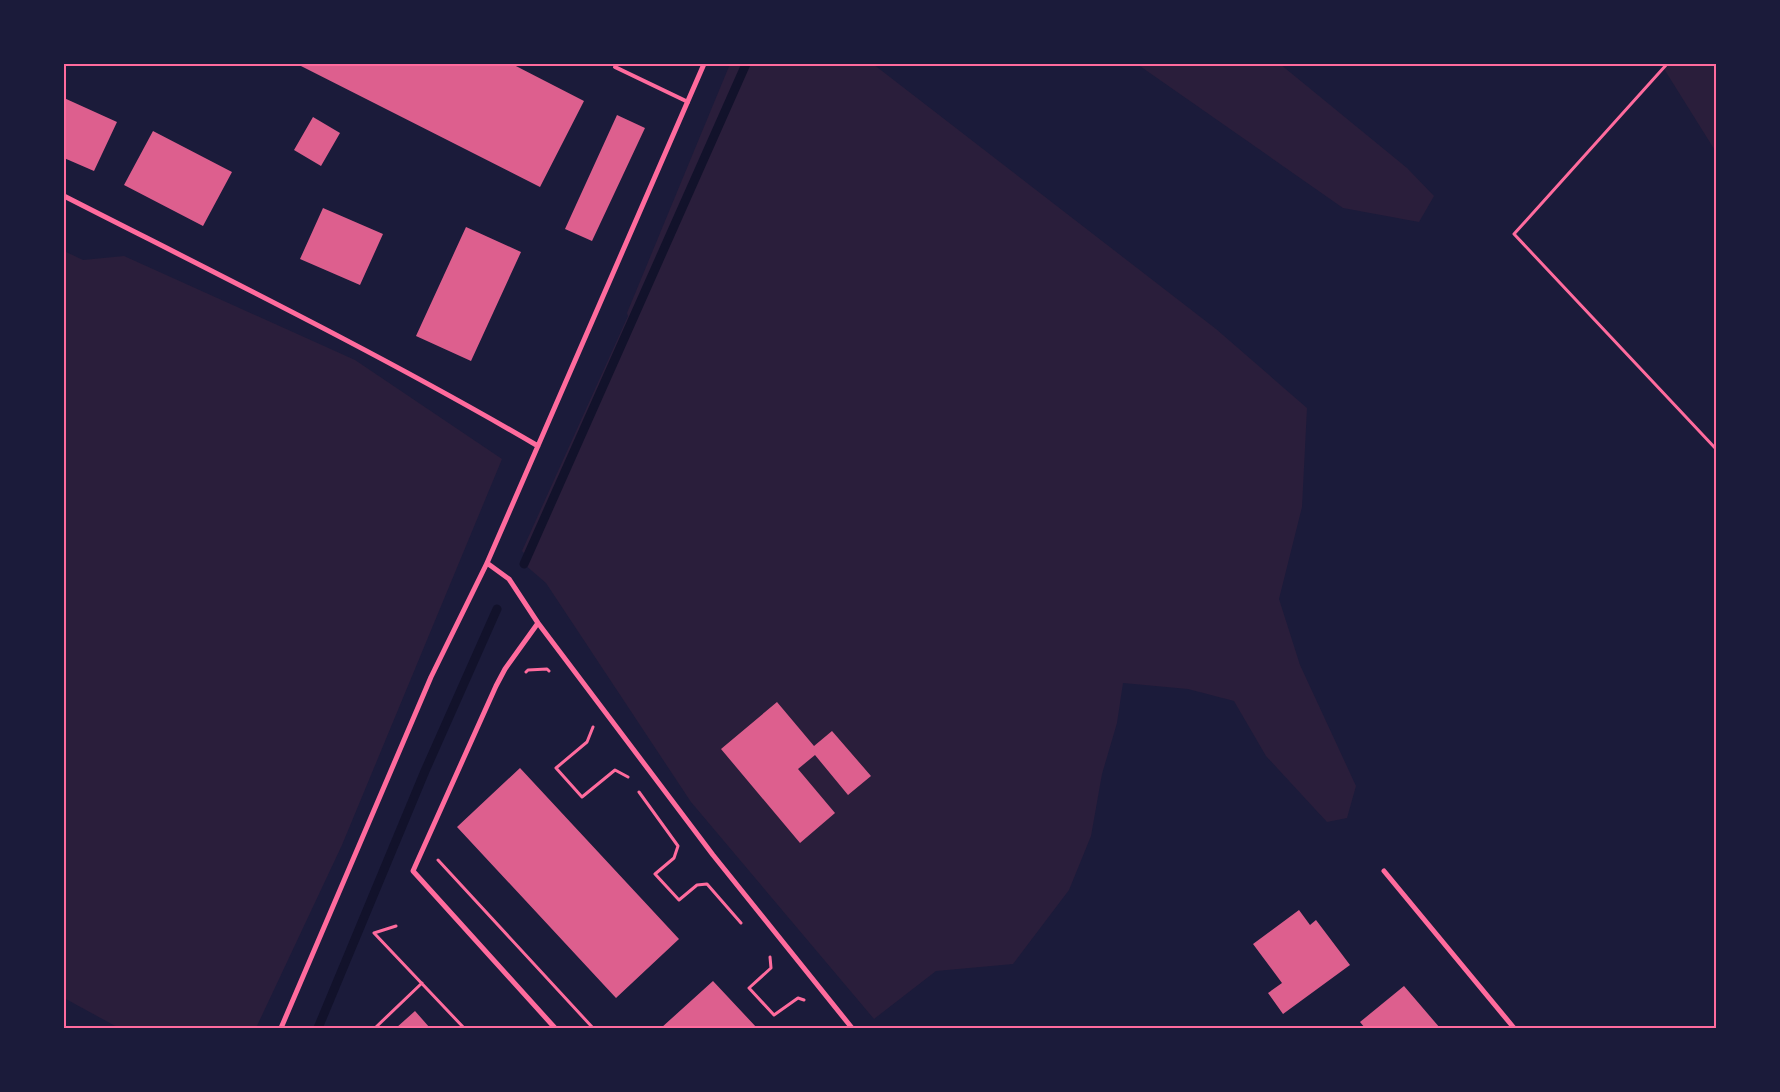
<svg xmlns="http://www.w3.org/2000/svg" width="1780" height="1092" font-family="'PT Sans Narrow',sans-serif">
<style>
.green{fill:#2a1e3b}
.lines{fill:none;stroke-linecap:round;stroke-linejoin:round}
.stream{stroke:#12122b;stroke-width:9}
.building{fill:#dd5f8e}
.path{stroke:#ff6b9d;stroke-width:3}
.service{stroke:#ff6b9d;stroke-width:4}
.minor{stroke:#ff6b9d;stroke-width:5}
.neatline{fill:none;stroke:#ff6b9d;stroke-width:2}
</style>
<rect width="100%" height="100%" fill="#1b1b3a"/>
<path class="green" d="M730,64H873L1216,329L1307,408L1302,507L1279,599L1300,665L1356,786L1347,818L1327,822L1266,756L1234,701L1188,689L1123,683L1117,723L1102,774L1091,836L1069,890L1013,964L936,971L874,1019L691,802L546,583L524,564L528,557L522,551L628,316L627,313Z
M1137,64H1280L1407,168L1434,196L1419,222L1343,208Z
M1661,64H1716V152Z
M64,251L83,260L124,256L355,360L502,459L342,845L256,1028H119L64,998Z"/>
<g class="lines">
<path class="stream" d="M524,564L746,64
M318,1028L425,771L497,609"/>
</g>
<path class="building" d="M297,64H512L584,101L540,187Z
M64,98L117,122L94,171L64,158Z
M617,115L645,128L592,241L565,229Z
M313,117L340,133L321,166L294,150Z
M153,131L232,172L203,226L124,185Z
M323,208L383,234L360,285L300,259Z
M466,227L521,252L471,361L416,336Z
M777,702L814,746L832,731L871,776L848,795L815,755L798,769L835,813L800,843L721,749Z
M520,768L679,939L616,998L457,827Z
M1299,910L1310,925L1316,920L1350,965L1283,1014L1268,993L1282,983L1253,944Z
M713,981L757,1028H661Z
M1404,986L1440,1028H1365L1360,1022Z
M415,1011L430,1028H396Z"/>
<g class="lines">
<path class="path" d="M1667,64L1514,234L1716,449
M526,672L528,670L547,669L549,671
M593,727L587,742L556,768L582,797L615,770L628,777
M639,792L678,846L674,858L655,874L679,900L697,885L707,884L741,923
M438,860L593,1028
M396,926L374,933L464,1028
M770,957L771,968L749,988L774,1015L798,998L804,1000
M375,1028L422,983"/>
<path class="service" d="M615,67L688,102"/>
<path class="minor" d="M64,196C223,277 384,356 538,446
M487,563L509,579L538,623L713,855L852,1028
M538,623L505,669L496,686L413,871L555,1028
M1384,871L1514,1028
M281,1028L431,677L487,563L704,64"/>
</g>
<rect width="1780" height="1092" fill="none" stroke="#1b1b3a" stroke-width="130"/>
<rect x="65" y="65" width="1650" height="962" class="neatline"/>
</svg>
